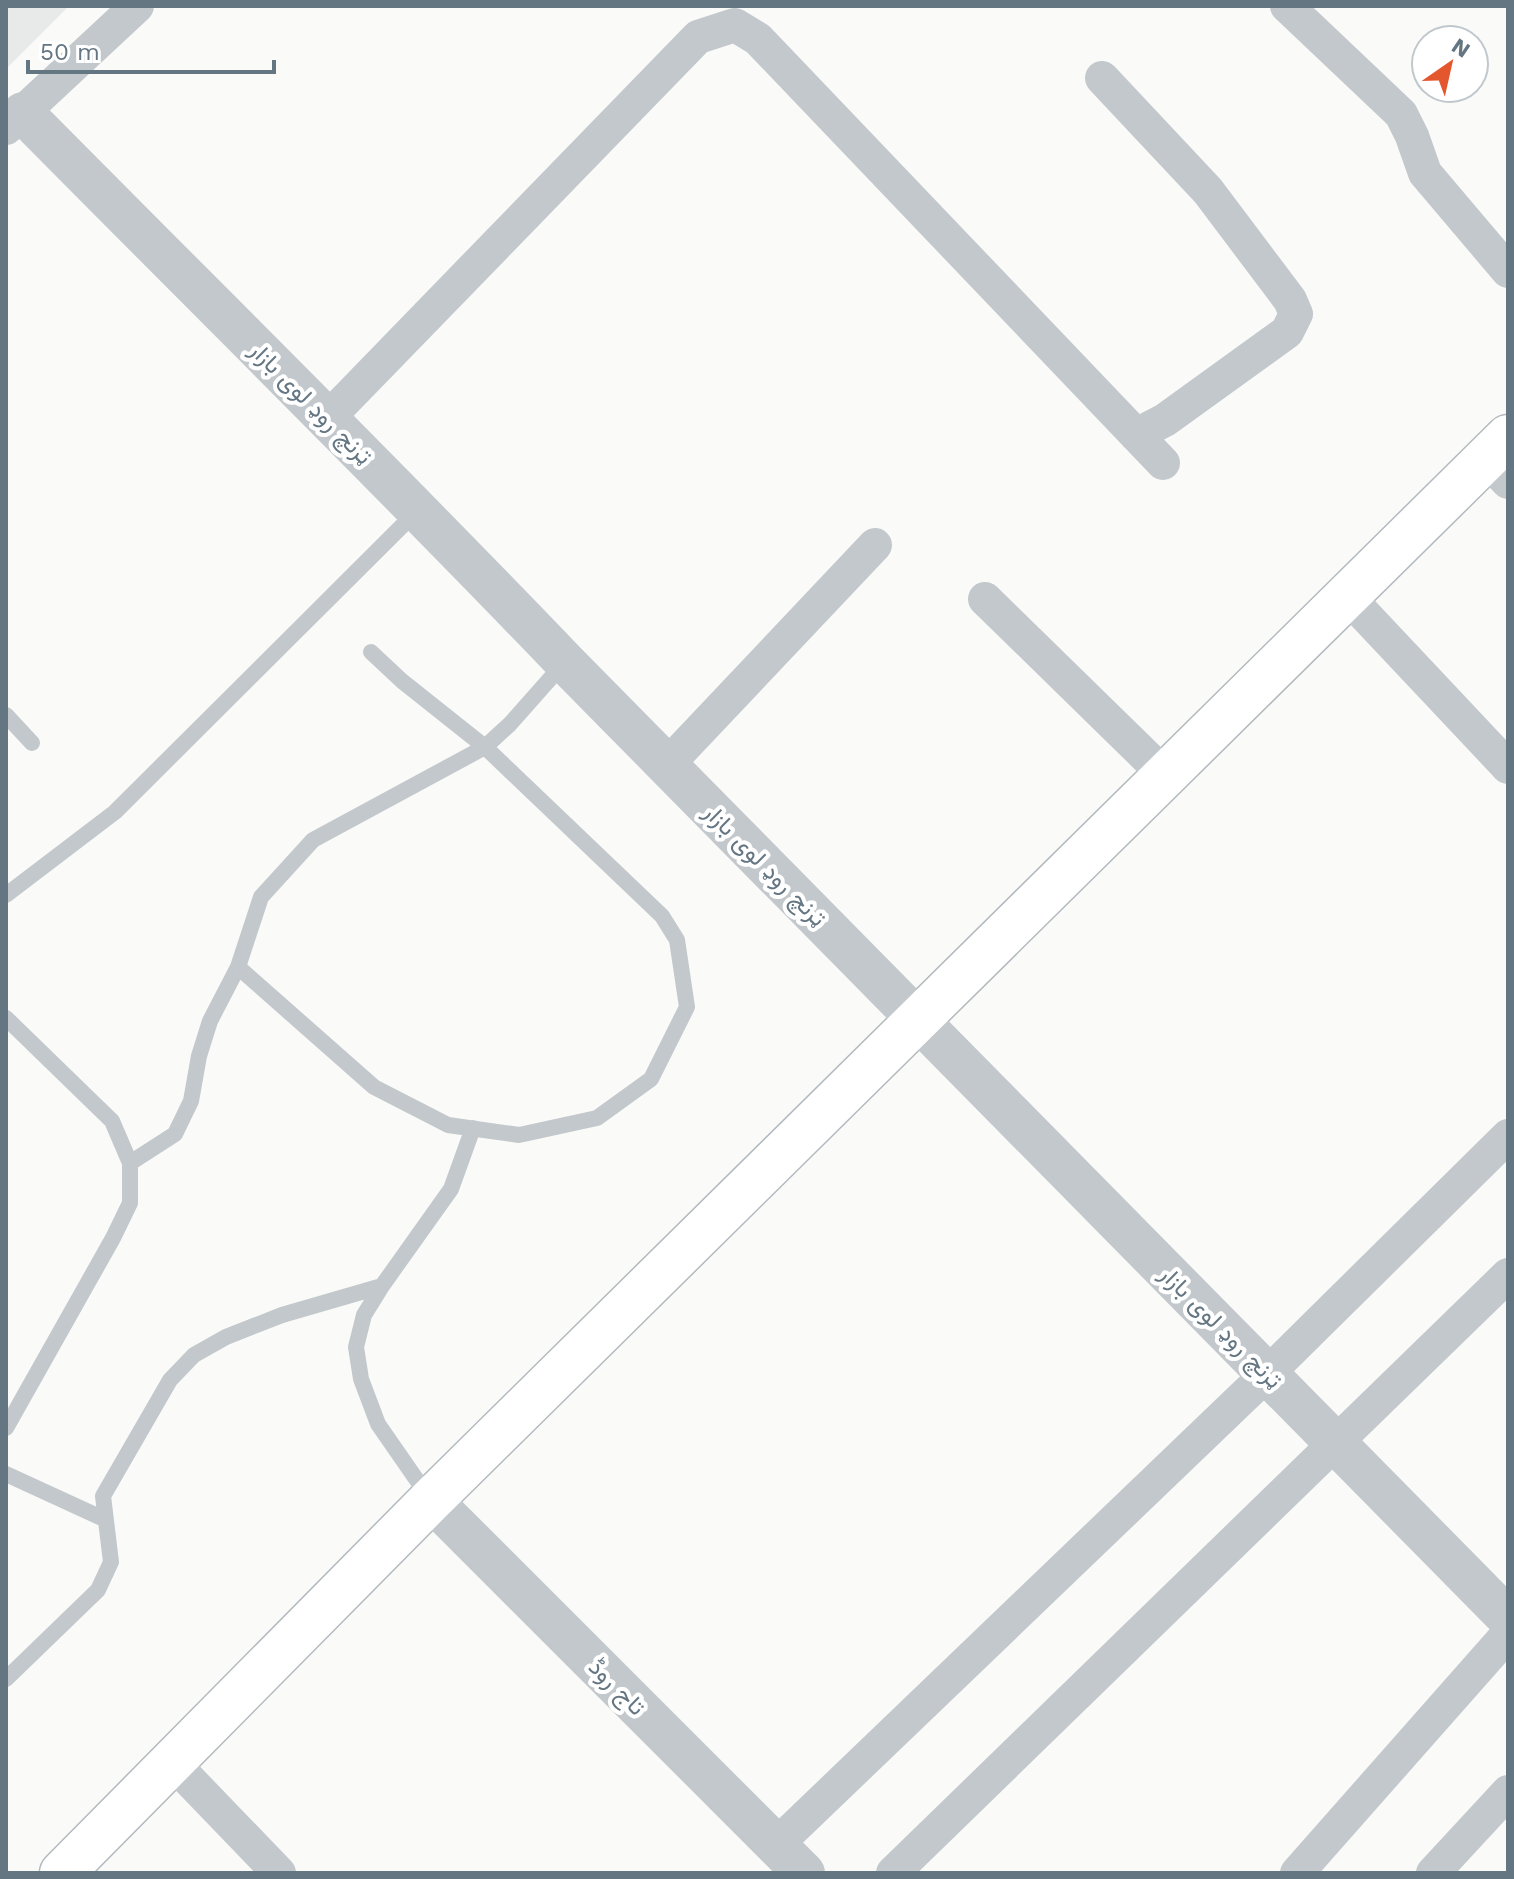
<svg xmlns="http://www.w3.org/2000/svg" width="1514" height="1879" font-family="'Work Sans',Vazirmatn,sans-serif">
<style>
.built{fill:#e8e9e9}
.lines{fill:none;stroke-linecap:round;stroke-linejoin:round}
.secondary-casing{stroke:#b3babf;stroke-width:47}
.service{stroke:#c3c8cc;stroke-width:16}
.minor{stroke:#c3c8cc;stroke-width:34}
.tertiary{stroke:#c3c8cc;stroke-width:42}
.secondary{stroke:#fff;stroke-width:44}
.labels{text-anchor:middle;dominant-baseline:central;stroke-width:8;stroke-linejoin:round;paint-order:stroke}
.street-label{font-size:24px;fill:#657683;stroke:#fff}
</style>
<rect width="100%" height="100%" fill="#fafaf8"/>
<path class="built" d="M6,6H69L6,69Z"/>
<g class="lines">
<g class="secondary-casing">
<path id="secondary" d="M62,1873L431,1500L1508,437"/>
</g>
<path class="service" d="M6,715L32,743
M6,895L115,812L416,512
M238,967L374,1087L448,1125L519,1135L597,1118L651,1079L687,1007L677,940L662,916L485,747L402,681L371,652
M6,1018L112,1121L130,1163V1203L113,1238L6,1428
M130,1163L175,1134L191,1101L199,1056L210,1021L238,967L261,897L313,840L485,747L510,724L564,663
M6,1474L104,1519
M430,1499L378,1424L361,1379L356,1347L364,1315L382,1286L451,1189L473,1128
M6,1679L98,1590L111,1562L103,1496L170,1380L194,1355L226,1337L282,1315L382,1286"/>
<path class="minor" d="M1287,6L1401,114L1412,136L1425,173L1508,271
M1102,78L1208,191L1290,300L1296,314L1287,332L1165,420L1136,435
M6,128L137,6
M326,420L698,37L735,25L758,39L1163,463
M1486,459L1508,482
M1347,596L1508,767
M985,599L1165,775
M667,765L875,545
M172,1762L279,1873
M776,1845L1267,1374L1508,1136
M893,1873L1508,1275
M1297,1873L1508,1634
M1433,1873L1508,1792"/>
<path class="tertiary" d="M23,113C204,296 387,476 565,662L1508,1618
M431,1500L804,1873"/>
<use href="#secondary" class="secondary"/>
</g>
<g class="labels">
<g class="street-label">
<text transform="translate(311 403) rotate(45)">ټرنچ روډ لوی بازار</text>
<text transform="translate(765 865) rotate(45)">ټرنچ روډ لوی بازار</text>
<text transform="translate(1221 1327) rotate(45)">ټرنچ روډ لوی بازار</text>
<text transform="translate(617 1687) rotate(45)">تاج روڈ</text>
</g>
</g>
<rect width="1514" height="1879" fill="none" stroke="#657683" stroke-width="16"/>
<g transform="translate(1450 64) rotate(34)"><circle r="38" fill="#ffffff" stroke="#c1c8cd" stroke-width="2"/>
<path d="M0-6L14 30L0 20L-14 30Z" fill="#e4572e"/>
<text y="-12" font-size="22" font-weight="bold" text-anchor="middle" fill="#657683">N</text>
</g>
<path d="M28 60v12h246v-12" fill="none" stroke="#657683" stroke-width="4"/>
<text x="40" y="60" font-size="24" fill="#657683" stroke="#ffffff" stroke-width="6" paint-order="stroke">50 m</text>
</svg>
